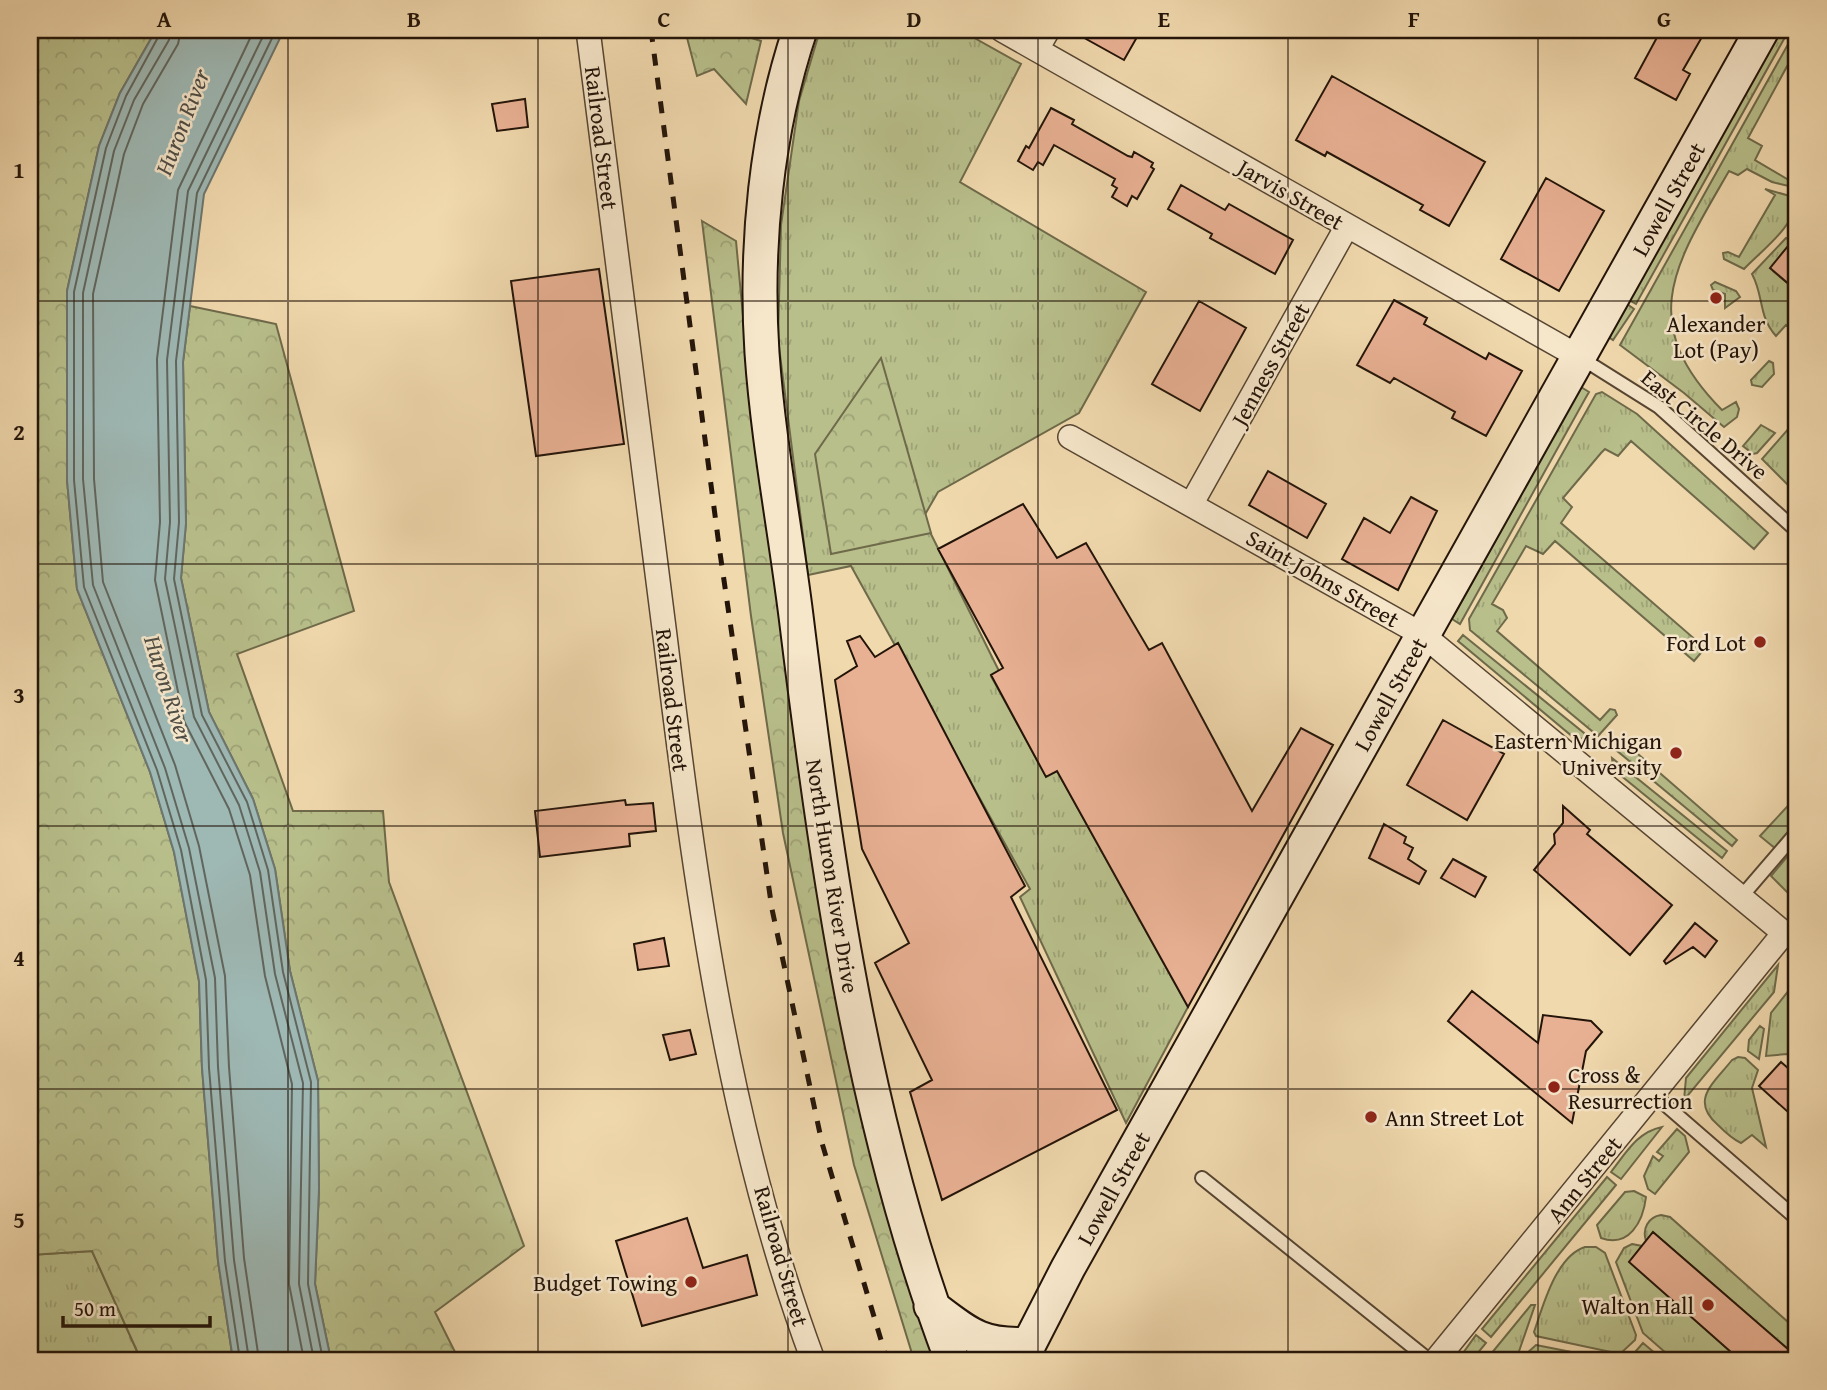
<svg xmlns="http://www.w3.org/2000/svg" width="1827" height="1390" font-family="'Gentium Book Plus',serif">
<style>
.grass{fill:url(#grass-tufts);stroke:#6e6a4a;stroke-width:2}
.forest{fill:url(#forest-crowns);stroke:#6e6a4a;stroke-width:2}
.water{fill:#9eb8b4;stroke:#6d7670;stroke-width:2}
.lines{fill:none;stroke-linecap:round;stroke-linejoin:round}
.shore{stroke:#60665e;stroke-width:2}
.building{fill:#e9b194;stroke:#231409;stroke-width:2}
.lane-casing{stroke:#564532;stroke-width:16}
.street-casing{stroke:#564532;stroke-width:26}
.secondary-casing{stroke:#231409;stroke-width:37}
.lane{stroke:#f6e6ca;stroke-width:12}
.street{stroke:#f6e6ca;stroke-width:23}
.secondary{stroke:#f6e6ca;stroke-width:33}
.rail{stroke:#231409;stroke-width:5;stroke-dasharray:12 12;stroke-linecap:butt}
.grid{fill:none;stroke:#231409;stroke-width:2;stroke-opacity:0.55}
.poi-dot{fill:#8f2418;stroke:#f6e6ca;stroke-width:2.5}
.labels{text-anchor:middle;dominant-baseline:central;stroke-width:5;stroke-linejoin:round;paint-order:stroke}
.street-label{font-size:23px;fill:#231409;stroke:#f6e6ca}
.poi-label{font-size:23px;fill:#231409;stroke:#f6e6ca;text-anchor:end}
.water-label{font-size:24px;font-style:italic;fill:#4e4d45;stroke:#f6e6ca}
.neatline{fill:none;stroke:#231409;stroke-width:2.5}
.grid-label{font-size:23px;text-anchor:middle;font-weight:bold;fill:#231409}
</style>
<defs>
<pattern id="grass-tufts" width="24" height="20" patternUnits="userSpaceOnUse" patternTransform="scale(1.75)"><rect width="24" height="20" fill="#b8bf8b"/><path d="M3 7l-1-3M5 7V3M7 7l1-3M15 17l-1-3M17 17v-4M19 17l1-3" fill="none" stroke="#9ea377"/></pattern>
<pattern id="forest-crowns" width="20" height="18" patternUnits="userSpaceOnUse" patternTransform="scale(1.75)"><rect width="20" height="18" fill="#b8bf8b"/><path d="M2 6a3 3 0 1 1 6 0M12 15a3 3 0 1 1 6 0" fill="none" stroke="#9ea377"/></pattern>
</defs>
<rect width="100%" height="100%" fill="#f1d9ae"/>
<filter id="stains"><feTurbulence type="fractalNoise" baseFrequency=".00286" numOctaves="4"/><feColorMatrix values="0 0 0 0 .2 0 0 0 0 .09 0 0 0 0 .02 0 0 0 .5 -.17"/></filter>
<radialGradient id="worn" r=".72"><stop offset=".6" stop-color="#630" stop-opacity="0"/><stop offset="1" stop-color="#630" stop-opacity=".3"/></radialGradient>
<path class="grass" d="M820,30H960L1021,64L960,182L1146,292L1079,413L938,492L923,518L999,671L991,676L1046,776L1057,771L1188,1007L1126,1123L1020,897L1030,889L851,566L808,575L778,339L781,225L799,101Z
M1778,30H1789L1636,304L1629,300Z
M1796,30L1797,48L1748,138L1762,146L1755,160L1797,185V188L1772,182L1747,169L1738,175L1729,171C1676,263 1634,321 1722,410L1736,402L1739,409L1737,417L1724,427L1684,393L1620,345Z
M1765,189L1797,198C1797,225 1761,251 1744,269L1724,259L1723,253L1728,252L1739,257L1775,195Z
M1786,238L1793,241L1772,266L1773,271L1797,291V334L1786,325L1776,336C1758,316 1764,296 1752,274Z
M1715,282L1736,291L1740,297L1725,308V294L1713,290L1711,285Z
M1627,304L1634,309L1613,340L1610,338L1611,333Z
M1769,361L1773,363L1774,374L1762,387L1752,385L1751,380Z
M1581,387L1589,392L1585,399L1460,624L1452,619Z
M1602,392L1637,414L1768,533L1754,549L1631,441L1618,456L1605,449L1601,453L1563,498L1572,507L1561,523L1705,648L1694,661L1555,541L1543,554L1526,546L1492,604L1503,610L1507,618L1497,631L1600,720L1610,709L1615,710L1617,715L1598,736L1470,630L1469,619L1596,394Z
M1797,419V494L1762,459Z
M1761,425L1775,433L1757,453L1753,454L1743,446Z
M1463,635L1584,733L1589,740L1573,737L1458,641Z
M1623,741L1737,840L1732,846L1616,750Z
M1612,758L1727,851L1722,858L1619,774L1613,767Z
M1797,796V824L1776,849L1760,836Z
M1797,845V889L1789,894L1771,876Z
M1778,965L1774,992L1684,1100L1686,1078Z
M1797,980V1057L1787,1054L1766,1056L1771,1013Z
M1760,1026L1764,1029L1759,1059L1748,1051L1749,1040Z
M1738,1057L1745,1058L1758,1070L1752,1088L1766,1147L1752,1135L1741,1143C1732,1139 1725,1132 1718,1125C1689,1100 1714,1083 1732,1060Z
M1662,1127L1621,1179L1611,1172C1626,1153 1637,1132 1662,1127Z
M1677,1129L1685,1136L1689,1152L1655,1194L1648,1189L1644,1176L1653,1156L1659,1161L1663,1156L1657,1152Z
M1607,1177L1616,1185L1491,1337L1482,1329Z
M1634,1191L1646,1197C1643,1222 1629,1248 1601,1238L1597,1225L1625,1192Z
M1661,1215L1670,1217L1797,1330V1337L1787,1348L1654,1233L1646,1241C1642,1229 1648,1217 1661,1215Z
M1632,1244L1642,1246L1630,1262L1740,1360H1674L1643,1333L1616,1262L1624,1248Z
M1585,1247H1596L1605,1253L1636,1335L1635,1340L1620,1354L1536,1336L1534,1332C1543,1306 1556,1256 1585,1247Z
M92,1251L141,1360H30V1255Z
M1531,1305H1535L1516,1360H1486Z
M1476,1335L1486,1343L1472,1360H1458Z
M1643,1343L1663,1360H1628Z
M1536,1345L1612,1360H1551L1547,1358L1525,1360L1526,1354Z"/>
<path class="forest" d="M30,30H156L120,93L99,146L67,291V480L77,589L150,772L174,852L199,981L202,1068L218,1261L233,1360H141L92,1251L30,1255Z
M685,30H726L761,41L746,104L714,69L697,76Z
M702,221L736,241L747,359L937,1360H914L854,1165L783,833L751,616Z
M190,306L276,324L354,611L237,654L293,811H383L389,882L524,1246L435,1312L459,1360H331L315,1284L319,1189L318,1081L290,971L275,869L253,799L209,712L181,578L186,523L183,362Z
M881,358L931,533L831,554L815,454Z"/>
<path class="water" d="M156,30H284L204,194L183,362L186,523L181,578L209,712L253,799L275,869L290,971L318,1081L319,1189L315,1284L331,1360H233L218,1261L202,1068L199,981L174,852L150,772L77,589L67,480V291L99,146L120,93Z"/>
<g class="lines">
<path class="shore" d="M162,30L126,96L106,148L74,292V480L84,587L157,770L181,850L206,980L209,1068L225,1261L240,1360
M170,30L169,40L134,100L114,151L83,293V479L93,585L165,768L189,848L215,978L218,1067L234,1260L249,1360
M181,30L178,44L143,104L124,154L93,294L94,479L103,582L175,765L199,846L225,976L229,1067L244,1258L259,1360
M254,30L178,190L157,359L160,522L155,580L184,721L229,809L250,875L265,976L292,1084L289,1284L304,1360
M266,30L188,191L167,360L170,522L165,579L194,717L239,805L260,872L275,974L303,1083L299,1284L314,1360
M276,30L197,193L176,361L179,522L174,579L202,715L247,802L268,870L283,972L311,1082L308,1284L323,1360"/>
</g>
<path class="building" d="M1070,30H1141L1124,60Z
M1661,30H1688L1702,37L1683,70L1690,74L1676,100L1635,78Z
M1332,76L1485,162L1449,226L1420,210L1423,205L1327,152L1325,156L1296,140Z
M525,99L528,127L497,131L492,104Z
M1051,108L1074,120L1072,124L1128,156L1132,157L1134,152L1153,163L1151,167L1154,169L1137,199L1132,196L1127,206L1112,197L1117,188L1112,185L1115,179L1054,145L1043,165L1038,162L1033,170L1018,161L1026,146L1029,148Z
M1546,178L1604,211L1559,291L1501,259Z
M1181,185L1225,210L1229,204L1293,240L1275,274L1210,238L1212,234L1168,209Z
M1797,235V291L1770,268Z
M599,269L624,444L536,456L511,281Z
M1394,300L1427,318L1424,324L1486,359L1489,353L1522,371L1486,436L1452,418L1455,412L1394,378L1390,383L1357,365Z
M1199,301L1246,328L1200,411L1152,384Z
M1268,471L1326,504L1307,538L1249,505Z
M1411,497L1437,511L1398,590L1342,559L1364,518L1390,533Z
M1023,504L1057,558L1086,543L1149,650L1162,643L1252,811L1301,728L1333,745L1188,1007L1057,771L1046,777L991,675L1003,668L938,549Z
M860,636L875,657L898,643L1025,886L1011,897L1117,1110L942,1200L910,1092L932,1080L875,963L909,943L862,849L835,680L857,666L847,641Z
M1443,720L1504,754L1467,820L1407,785Z
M625,800L626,805L653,803L656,831L629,834L630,846L540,857L535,811Z
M1563,806L1590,830L1587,834L1672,905L1630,955L1534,870L1555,844L1554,834L1563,823Z
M1384,824L1406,837L1404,843L1413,848L1408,859L1426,871L1419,884L1369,858Z
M1453,859L1486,877L1475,897L1441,878Z
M1695,923L1717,941L1705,957L1693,947L1666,964L1664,961Z
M664,938L669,966L638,970L634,944Z
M1472,991L1538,1043L1543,1015L1591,1021L1602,1032L1586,1051L1572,1123L1448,1021Z
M690,1030L696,1054L670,1060L663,1035Z
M1781,1062L1797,1076V1120L1759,1086Z
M687,1218L703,1268L747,1255L757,1295L642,1326L616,1241Z
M1653,1232L1797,1357V1360H1740L1629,1262Z"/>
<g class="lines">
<g class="lane-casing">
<path id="lane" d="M1581,358L1659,407L1797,531
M1742,896L1797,832
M1653,1094L1797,1219
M1202,1178L1429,1360"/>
</g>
<g class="street-casing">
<path id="street" d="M588,30C614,232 639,434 665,636C695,880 727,1129 813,1360
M1002,30L1581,358
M1037,49L1048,30
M1070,437L1423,635L1784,933L1436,1360
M1192,503L1347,226"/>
</g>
<g class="secondary-casing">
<path id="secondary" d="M800,30C766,131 755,247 762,353C768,440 785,528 796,616C827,868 862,1122 952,1360
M931,1306C968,1334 981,1347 1029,1344
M1024,1360L1029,1344L1068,1268L1762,30"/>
</g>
<use href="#lane" class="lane"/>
<use href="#street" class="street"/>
<use href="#secondary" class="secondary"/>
<path class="rail" d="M651,30L720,553L772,909L822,1143L887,1360"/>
</g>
<path class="grid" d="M288,30V1360M538,30V1360M788,30V1360M1038,30V1360M1288,30V1360M1538,30V1360M30,301H1797M30,564H1797M30,826H1797M30,1089H1797"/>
<g class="poi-dot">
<circle cx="1716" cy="298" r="7"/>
<circle cx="1760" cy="642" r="7"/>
<circle cx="1676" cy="753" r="7"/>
<circle cx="1554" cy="1087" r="7"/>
<circle cx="1371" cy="1117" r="7"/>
<circle cx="691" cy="1282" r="7"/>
<circle cx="1708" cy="1305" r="7"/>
</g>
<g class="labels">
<g class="street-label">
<text transform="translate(602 138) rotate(83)">Railroad Street</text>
<text transform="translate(1291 194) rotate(30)">Jarvis Street</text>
<text transform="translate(1668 199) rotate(-61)">Lowell Street</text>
<text transform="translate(1270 364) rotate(-61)">Jenness Street</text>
<text transform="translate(1705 424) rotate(40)">East Circle Drive</text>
<text transform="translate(1323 578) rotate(30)">Saint Johns Street</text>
<text transform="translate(1390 694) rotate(-61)">Lowell Street</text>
<text transform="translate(673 700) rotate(83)">Railroad Street</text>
<text transform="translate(833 876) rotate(81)">North Huron River Drive</text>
<text transform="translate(1584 1179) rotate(-51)">Ann Street</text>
<text transform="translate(1113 1188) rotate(-61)">Lowell Street</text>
<text transform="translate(782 1256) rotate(74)">Railroad Street</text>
</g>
<g class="poi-label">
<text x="1716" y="323" text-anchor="middle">Alexander<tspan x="1716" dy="26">Lot (Pay)</tspan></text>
<text x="1746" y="642">Ford Lot</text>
<text x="1662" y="740">Eastern Michigan<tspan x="1662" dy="26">University</tspan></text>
<text x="1568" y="1074" text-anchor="start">Cross &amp;<tspan x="1568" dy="26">Resurrection</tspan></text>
<text x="1385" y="1117" text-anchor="start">Ann Street Lot</text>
<text x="677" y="1282">Budget Towing</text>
<text x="1694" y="1305">Walton Hall</text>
</g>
<g class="water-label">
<text transform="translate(182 122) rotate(-69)">Huron River</text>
<text transform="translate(169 689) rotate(72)">Huron River</text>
</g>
</g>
<rect width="1827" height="1390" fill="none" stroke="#f1d9ae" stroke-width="77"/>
<path d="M63 1316v10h147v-10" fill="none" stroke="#231409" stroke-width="3.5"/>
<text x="74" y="1316" font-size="21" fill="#231409" stroke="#f6e6ca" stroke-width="5" paint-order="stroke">50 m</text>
<rect x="38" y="38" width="1750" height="1314" class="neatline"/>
<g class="grid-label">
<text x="164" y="27">A</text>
<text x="414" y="27">B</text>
<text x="664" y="27">C</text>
<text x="914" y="27">D</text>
<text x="1164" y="27">E</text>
<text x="1414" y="27">F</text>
<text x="1664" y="27">G</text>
<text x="19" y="178">1</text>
<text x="19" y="440">2</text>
<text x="19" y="703">3</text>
<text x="19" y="966">4</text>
<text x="19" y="1228">5</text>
</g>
<rect width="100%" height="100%" filter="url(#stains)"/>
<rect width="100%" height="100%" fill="url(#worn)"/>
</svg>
